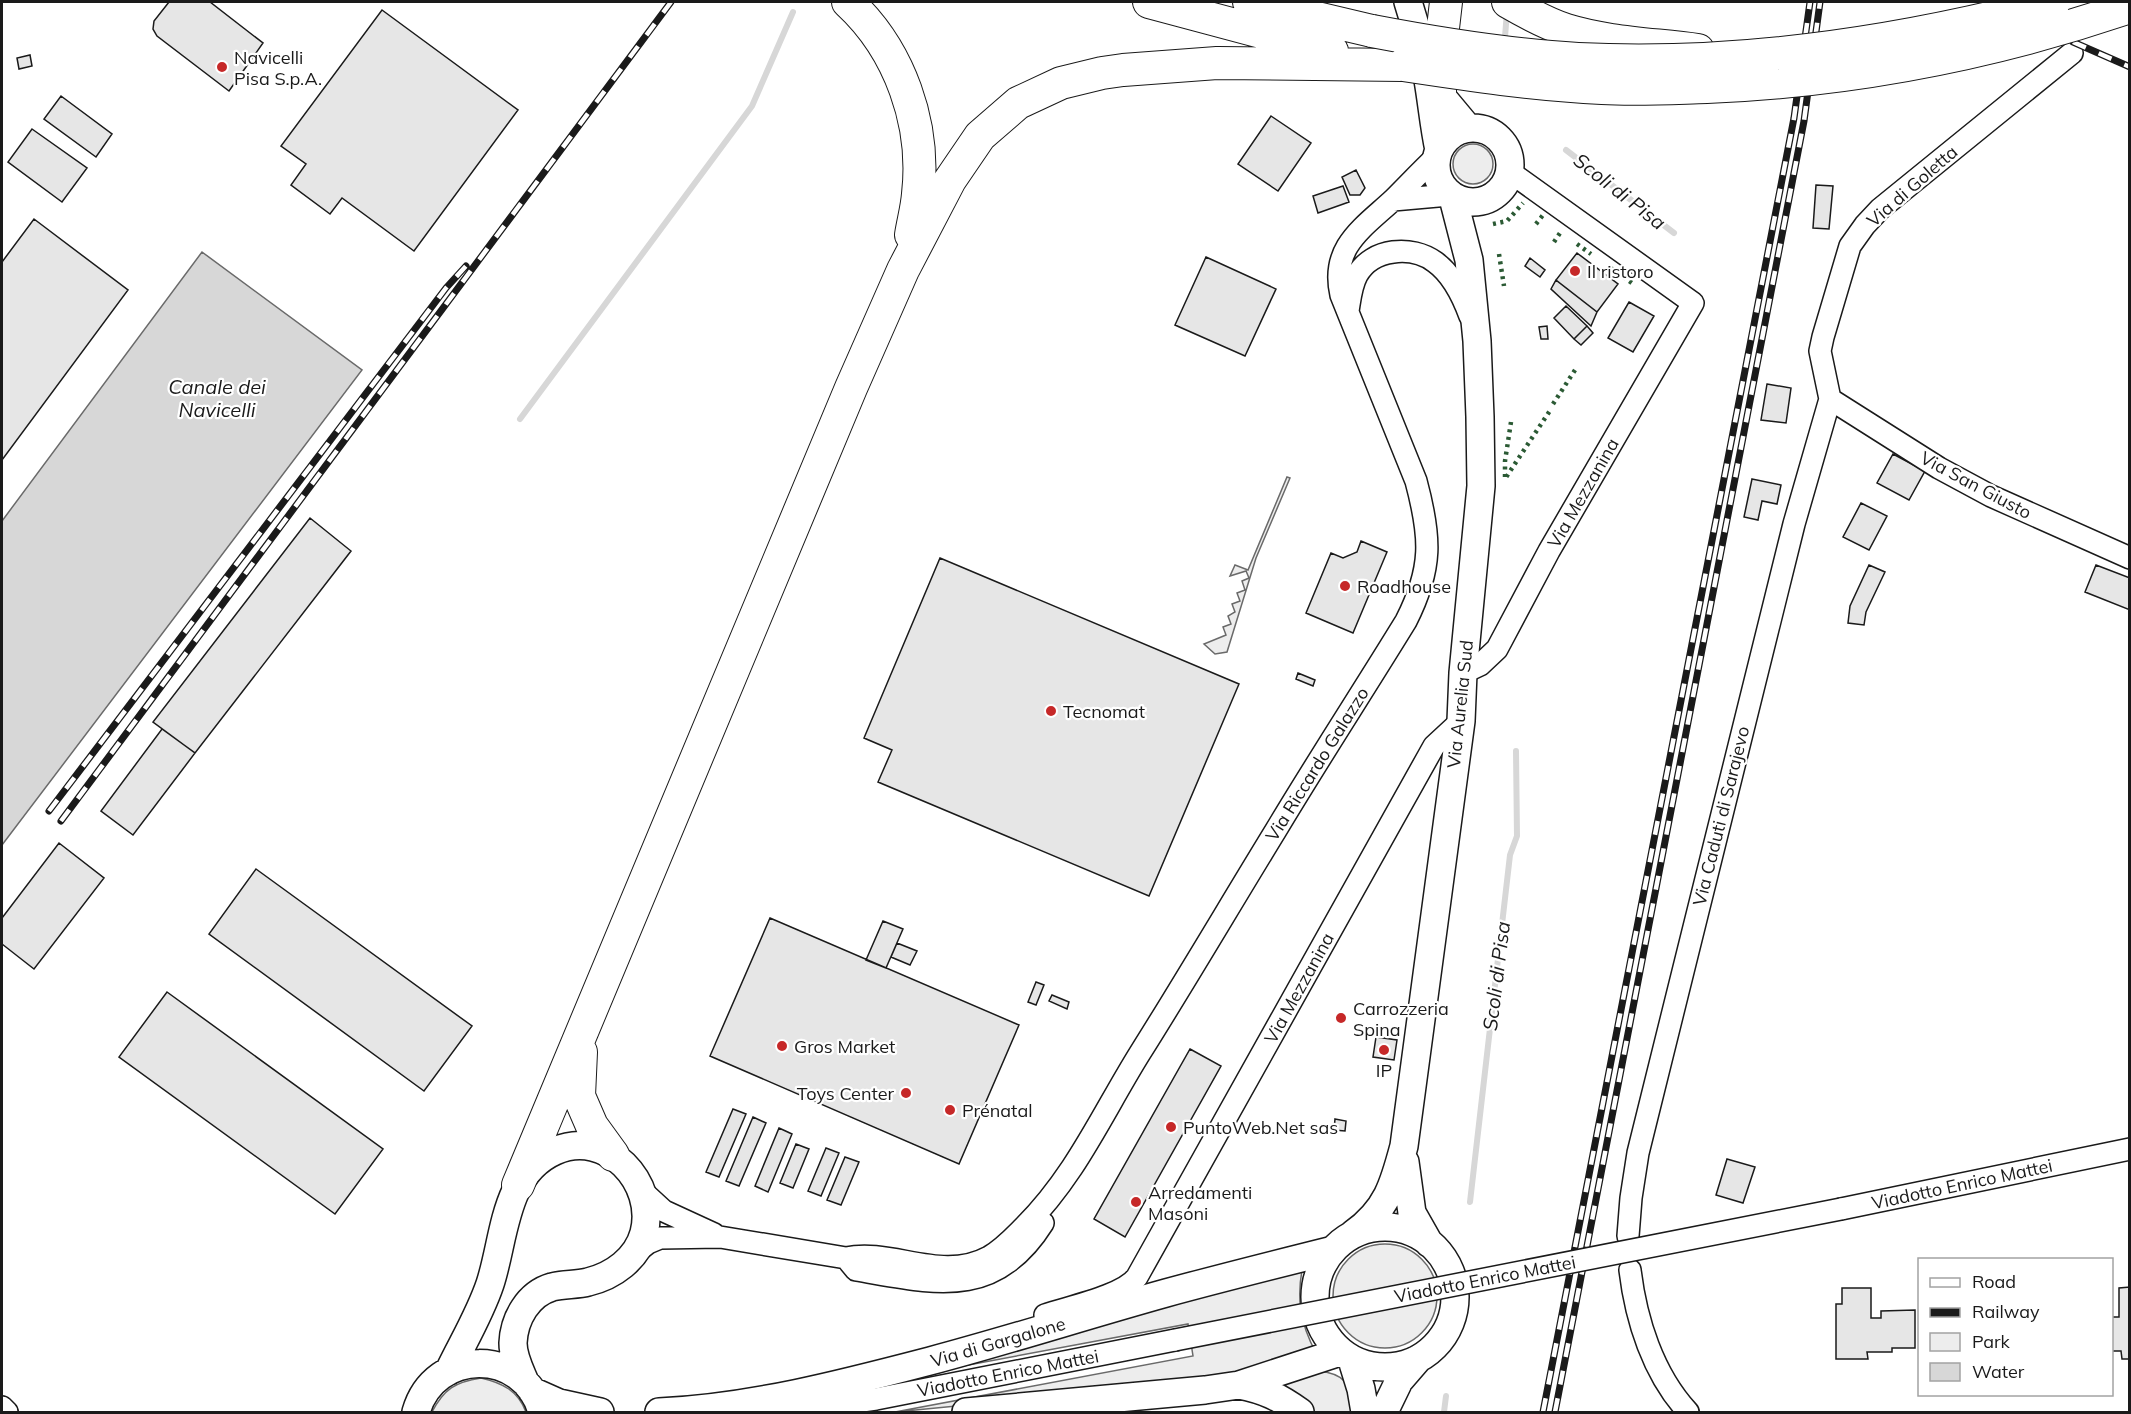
<svg xmlns="http://www.w3.org/2000/svg" width="2131" height="1414" font-family="Mulish,sans-serif">
<style>
.green{fill:#ededed;stroke:#6a6a6a;stroke-width:1.5}
.water{fill:#d7d7d7;stroke:#6a6a6a;stroke-width:1.5}
.lines{fill:none;stroke-linecap:round;stroke-linejoin:round}
.stream{stroke:#d7d7d7;stroke-width:6}
.building{fill:#e6e6e6;stroke:#1a1a1a;stroke-width:1.5}
.minor-casing{stroke:#1a1a1a;stroke-width:24}
.major-casing{stroke:#1a1a1a;stroke-width:30}
.highway-casing{stroke:#1a1a1a;stroke-width:34}
.minor{stroke:#fff;stroke-width:21}
.major{stroke:#fff;stroke-width:27}
.highway{stroke:#fff;stroke-width:32}
.rail-casing{stroke:#1a1a1a;stroke-width:7}
.rail{stroke:#fff;stroke-width:4.5;stroke-dasharray:14;stroke-linecap:butt}
.minor-bridge-casing{stroke:#1a1a1a;stroke-width:24;stroke-linecap:butt}
.highway-bridge-casing{stroke:#1a1a1a;stroke-width:34;stroke-linecap:butt}
.minor-bridge{stroke:#fff;stroke-width:21}
.highway-bridge{stroke:#fff;stroke-width:32}
.hedge{stroke:#2b5a34;stroke-width:4.5;stroke-dasharray:3 4.5;stroke-linecap:butt}
.poi-dot{fill:#c62828;stroke:#fff;stroke-width:2}
.labels{text-anchor:middle;dominant-baseline:central;stroke-width:4.5;stroke-linejoin:round;paint-order:stroke}
.poi-label{font-size:18px;fill:#1a1a1a;stroke:#fff;text-anchor:start}
.street-label{font-size:18px;fill:#1a1a1a;stroke:#fff}
.water-label{font-size:20px;font-style:italic;fill:#1a1a1a;stroke:#fff}
</style>
<rect width="100%" height="100%" fill="#fff"/>
<path class="green" d="M1453 164a20 20 0 1 1 40 0a20 20 0 1 1-40 0Z
M1287,477L1290,478L1256,558L1227,652L1215,654L1204,644L1226,635L1223,627L1231,624L1228,616L1235,612L1232,604L1240,601L1237,593L1245,590L1242,581L1249,578L1246,571L1230,576L1235,565L1248,570Z
M1333 1296a52 52 0 1 1 104 0a52 52 0 1 1-104 0Z
M1303,1265C1296,1298 1300,1323 1316,1353L1284,1364L1164,1386L895,1412L1193,1356L1188,1324L888,1380Z
M1318,1371C1349,1374 1348,1386 1354,1412H1312L1275,1385Z
M481,1378C503,1383 518,1391 526,1412H432C444,1389 455,1382 481,1378Z"/>
<path class="water" d="M202,252L362,370L2,845V521Z"/>
<g class="lines">
<path class="stream" d="M1505,37L1507,11
M1566,150L1674,233
M520,419L752,106L793,12
M1470,1202L1510,855L1517,836L1516,751
M1444,1412L1446,1396"/>
</g>
<path class="building" d="M169,2H210L263,43L229,91L157,36L153,29L154,21Z
M382,10L518,110L414,251L342,198L330,214L291,185L306,164L281,146Z
M30,55L32,66L19,69L17,58Z
M61,96L112,134L96,157L44,119Z
M1271,116L1311,143L1278,191L1238,164Z
M32,129L87,168L62,202L8,162Z
M1356,170L1365,188L1360,195H1350L1342,177Z
M1816,185L1833,186L1829,229L1813,228Z
M1343,186L1349,202L1318,213L1313,196Z
M34,219L128,290L2,460V262Z
M1577,253L1618,284L1597,312L1556,280Z
M1206,257L1276,289L1245,356L1175,325Z
M1530,258L1545,270L1540,277L1525,266Z
M1556,280L1597,312L1591,326L1551,289Z
M1629,302L1654,316L1633,352L1608,338Z
M1566,306L1587,326L1574,339L1554,318Z
M1547,326L1548,339H1541L1539,327Z
M1587,326L1593,333L1581,345L1574,339Z
M1767,384L1791,388L1786,423L1761,420Z
M1893,454L1925,471L1909,500L1877,483Z
M1752,479L1781,485L1777,504L1762,501L1758,520L1744,517Z
M1861,503L1887,516L1869,550L1843,537Z
M310,518L351,551L195,753L153,722Z
M1361,541L1387,552L1353,633L1306,613L1331,553L1343,558L1357,552Z
M940,558L1239,684L1149,896L878,782L892,750L864,738Z
M1869,565L1885,572L1866,612L1864,625L1848,623L1850,606Z
M2096,565L2130,578V610L2085,592Z
M1298,673L1315,680L1313,686L1296,679Z
M162,729L195,753L133,835L101,811Z
M59,843L104,878L34,969L2,944V918Z
M256,869L472,1026L424,1091L209,934Z
M770,918L1019,1025L959,1164L710,1056Z
M883,921L903,929L886,968L866,960Z
M897,943L917,951L910,965L891,957Z
M1036,982L1044,985L1036,1005L1028,1002Z
M167,992L383,1149L335,1214L119,1057Z
M1052,995L1069,1002L1067,1009L1049,1001Z
M1376,1037L1397,1040L1394,1060L1373,1057Z
M1190,1049L1221,1066L1125,1237L1094,1219Z
M733,1109L746,1114L719,1177L706,1172Z
M753,1117L766,1123L739,1186L726,1181Z
M1335,1119L1346,1121L1345,1131L1334,1130Z
M779,1128L792,1134L768,1192L755,1186Z
M796,1144L809,1149L793,1188L780,1183Z
M826,1148L839,1153L821,1196L808,1191Z
M845,1157L859,1162L841,1205L827,1200Z
M1727,1159L1755,1167L1743,1203L1716,1195Z
M2130,1287V1359H2122L2121,1351H2112V1317H2119V1288Z
M1842,1288H1871V1318H1881V1311L1915,1310V1348H1892V1352H1867L1868,1359H1836V1304H1842Z"/>
<g class="lines">
<g class="minor-casing">
<path id="minor" d="M1393,200L1449,195
M1348,311C1350,299 1351,286 1357,275C1372,248 1412,245 1435,262C1452,274 1463,297 1470,316
M1830,399L1939,468L1991,496L2130,558
M1463,673L1480,665L1497,649L1549,551L1693,303L1510,172
M640,1189L664,1211L714,1234
M1841,1209L2130,1149
M1628,1236L1631,1198L1638,1153L1794,524L1830,399L1820,351L1823,337L1850,246L1865,225L1880,209L2072,53
M634,1254L648,1243L660,1238L720,1237L846,1258C892,1248 941,1283 989,1257C1003,1249 1013,1238 1024,1227C1076,1175 1102,1114 1140,1053C1186,980 1230,905 1276,830C1318,760 1363,691 1406,621C1433,568 1431,537 1416,481L1341,295C1330,247 1363,228 1394,199C1408,185 1422,170 1437,156
M846,1258L856,1270C934,1283 994,1301 1043,1223
M1630,1270C1636,1320 1653,1374 1688,1412
M1045,1315C1068,1307 1123,1296 1137,1277L1434,746L1461,721
M2,1407L7,1412
M786,1412L876,1399L1175,1340"/>
</g>
<g class="major-casing">
<path id="major" d="M1408,2C1416,27 1423,53 1428,80C1432,103 1434,127 1439,150
M1428,80L1468,128
M1436 165a37 37 0 1 1 74 0a37 37 0 1 1-74 0Z
M1405,1162L1412,1213L1429,1243
M1315 1297a70 70 0 1 1 140 0a70 70 0 1 1-140 0Z
M1353,1234C1387,1210 1394,1184 1404,1146L1461,721L1463,673L1481,486L1480,417L1477,341L1469,260L1453,198
M1352,1360L1361,1389L1365,1412
M449,1371C463,1342 480,1314 490,1284C505,1239 503,1174 555,1151C607,1128 657,1183 644,1233C637,1259 613,1276 588,1282C577,1285 564,1284 552,1287C528,1294 514,1319 513,1343C513,1357 520,1370 525,1382
M1239,1385C1265,1390 1279,1397 1300,1412
M532,1391L559,1403L600,1412
M416,1412C434,1348 524,1347 542,1412
M659,1412C750,1408 842,1384 930,1361C1009,1340 1087,1315 1166,1293C1221,1278 1277,1264 1333,1250
M966,1412L1205,1390L1239,1385L1340,1352
M1384,1412L1399,1381L1418,1359"/>
</g>
<g class="highway-casing">
<path id="highway" d="M848,2C900,50 926,124 918,194C917,208 913,222 911,235
M1149,2L1332,51
M1249,2L1372,31
M1508,2C1527,13 1545,23 1566,30C1608,43 1655,44 1698,50
M1440,95V54L1446,2
M581,1052L579,1096L592,1126L613,1155
M518,1185L851,388L903,270L950,180L980,136L1018,103L1061,83L1102,73L1123,70L1217,63L1403,65"/>
</g>
<use href="#minor" class="minor"/>
<use href="#major" class="major"/>
<use href="#highway" class="highway"/>
<g class="rail-casing">
<path id="rail" d="M2073,42L2130,67
M49,811L446,288L466,266
M61,821L671,2
M1543,1412L1794,118L1810,2
M1555,1412L1804,121L1820,2"/>
</g>
<use href="#rail" class="rail"/>
<g class="minor-bridge-casing">
<path id="minor-bridge" d="M1175,1340L1841,1209"/>
</g>
<g class="highway-bridge-casing">
<path id="highway-bridge" d="M1372,31C1440,44 1509,55 1578,59C1739,67 1898,43 2054,2
M1403,65C1469,75 1535,85 1602,88C1637,90 1672,88 1707,87C1851,81 1992,54 2130,7"/>
</g>
<use href="#minor-bridge" class="minor-bridge"/>
<use href="#highway-bridge" class="highway-bridge"/>
<path class="hedge" d="M1493,224L1507,221L1523,203
M1536,224L1543,215
M1554,242L1560,233
M1577,244L1591,254
M1499,254L1504,286
M1611,268L1632,283
M1553,404L1577,367
M1511,422L1505,461V479L1551,409"/>
</g>
<g class="poi-dot">
<circle cx="222" cy="67" r="6"/>
<circle cx="1575" cy="271" r="6"/>
<circle cx="1345" cy="586" r="6"/>
<circle cx="1051" cy="711" r="6"/>
<circle cx="1341" cy="1018" r="6"/>
<circle cx="782" cy="1046" r="6"/>
<circle cx="1384" cy="1050" r="6"/>
<circle cx="906" cy="1093" r="6"/>
<circle cx="950" cy="1110" r="6"/>
<circle cx="1171" cy="1127" r="6"/>
<circle cx="1136" cy="1202" r="6"/>
</g>
<g class="labels">
<g class="poi-label">
<text x="234" y="57">Navicelli<tspan x="234" dy="21">Pisa S.p.A.</tspan></text>
<text x="1587" y="271">Il ristoro</text>
<text x="1357" y="586">Roadhouse</text>
<text x="1063" y="711">Tecnomat</text>
<text x="1353" y="1008">Carrozzeria<tspan x="1353" dy="21">Spina</tspan></text>
<text x="794" y="1046">Gros Market</text>
<text x="1384" y="1070" text-anchor="middle">IP</text>
<text x="894" y="1093" text-anchor="end">Toys Center</text>
<text x="962" y="1110">Prénatal</text>
<text x="1183" y="1127">PuntoWeb.Net sas</text>
<text x="1148" y="1192">Arredamenti<tspan x="1148" dy="21">Masoni</tspan></text>
</g>
<g class="street-label">
<text transform="translate(1912 186) rotate(-41)">Via di Goletta</text>
<text transform="translate(1976 485) rotate(28)">Via San Giusto</text>
<text transform="translate(1583 493) rotate(-60)">Via Mezzanina</text>
<text transform="translate(1460 704) rotate(-84)">Via Aurelia Sud</text>
<text transform="translate(1317 764) rotate(-58)">Via Riccardo Galazzo</text>
<text transform="translate(1721 816) rotate(-76)">Via Caduti di Sarajevo</text>
<text transform="translate(1299 988) rotate(-61)">Via Mezzanina</text>
<text transform="translate(1962 1184) rotate(-12)">Viadotto Enrico Mattei</text>
<text transform="translate(1485 1279) rotate(-11)">Viadotto Enrico Mattei</text>
<text transform="translate(998 1342) rotate(-16)">Via di Gargalone</text>
<text transform="translate(1008 1373) rotate(-11)">Viadotto Enrico Mattei</text>
</g>
<g class="water-label">
<text transform="translate(1620 191) rotate(38)">Scoli di Pisa</text>
<text x="217" y="386">Canale dei<tspan x="217" dy="23">Navicelli</tspan></text>
<text transform="translate(1496 976) rotate(-83)">Scoli di Pisa</text>
</g>
</g>
<rect width="2131" height="1414" fill="none" stroke="#1a1a1a" stroke-width="6"/>
<rect x="1918" y="1258" width="195" height="138" fill="#ffffff" stroke="#a3a3a3" stroke-width="1.5"/>
<rect x="1930" y="1278" width="30" height="9" fill="#ffffff" stroke="#a3a3a3" stroke-width="1.5"/>
<text x="1972" y="1288" font-size="18" fill="#1a1a1a">Road</text>
<rect x="1930" y="1308" width="30" height="9" fill="#1a1a1a" stroke="#a3a3a3" stroke-width="1.5"/>
<text x="1972" y="1318" font-size="18" fill="#1a1a1a">Railway</text>
<rect x="1930" y="1333" width="30" height="18" fill="#ededed" stroke="#a3a3a3" stroke-width="1.5"/>
<text x="1972" y="1348" font-size="18" fill="#1a1a1a">Park</text>
<rect x="1930" y="1363" width="30" height="18" fill="#d7d7d7" stroke="#a3a3a3" stroke-width="1.5"/>
<text x="1972" y="1378" font-size="18" fill="#1a1a1a">Water</text>
</svg>
